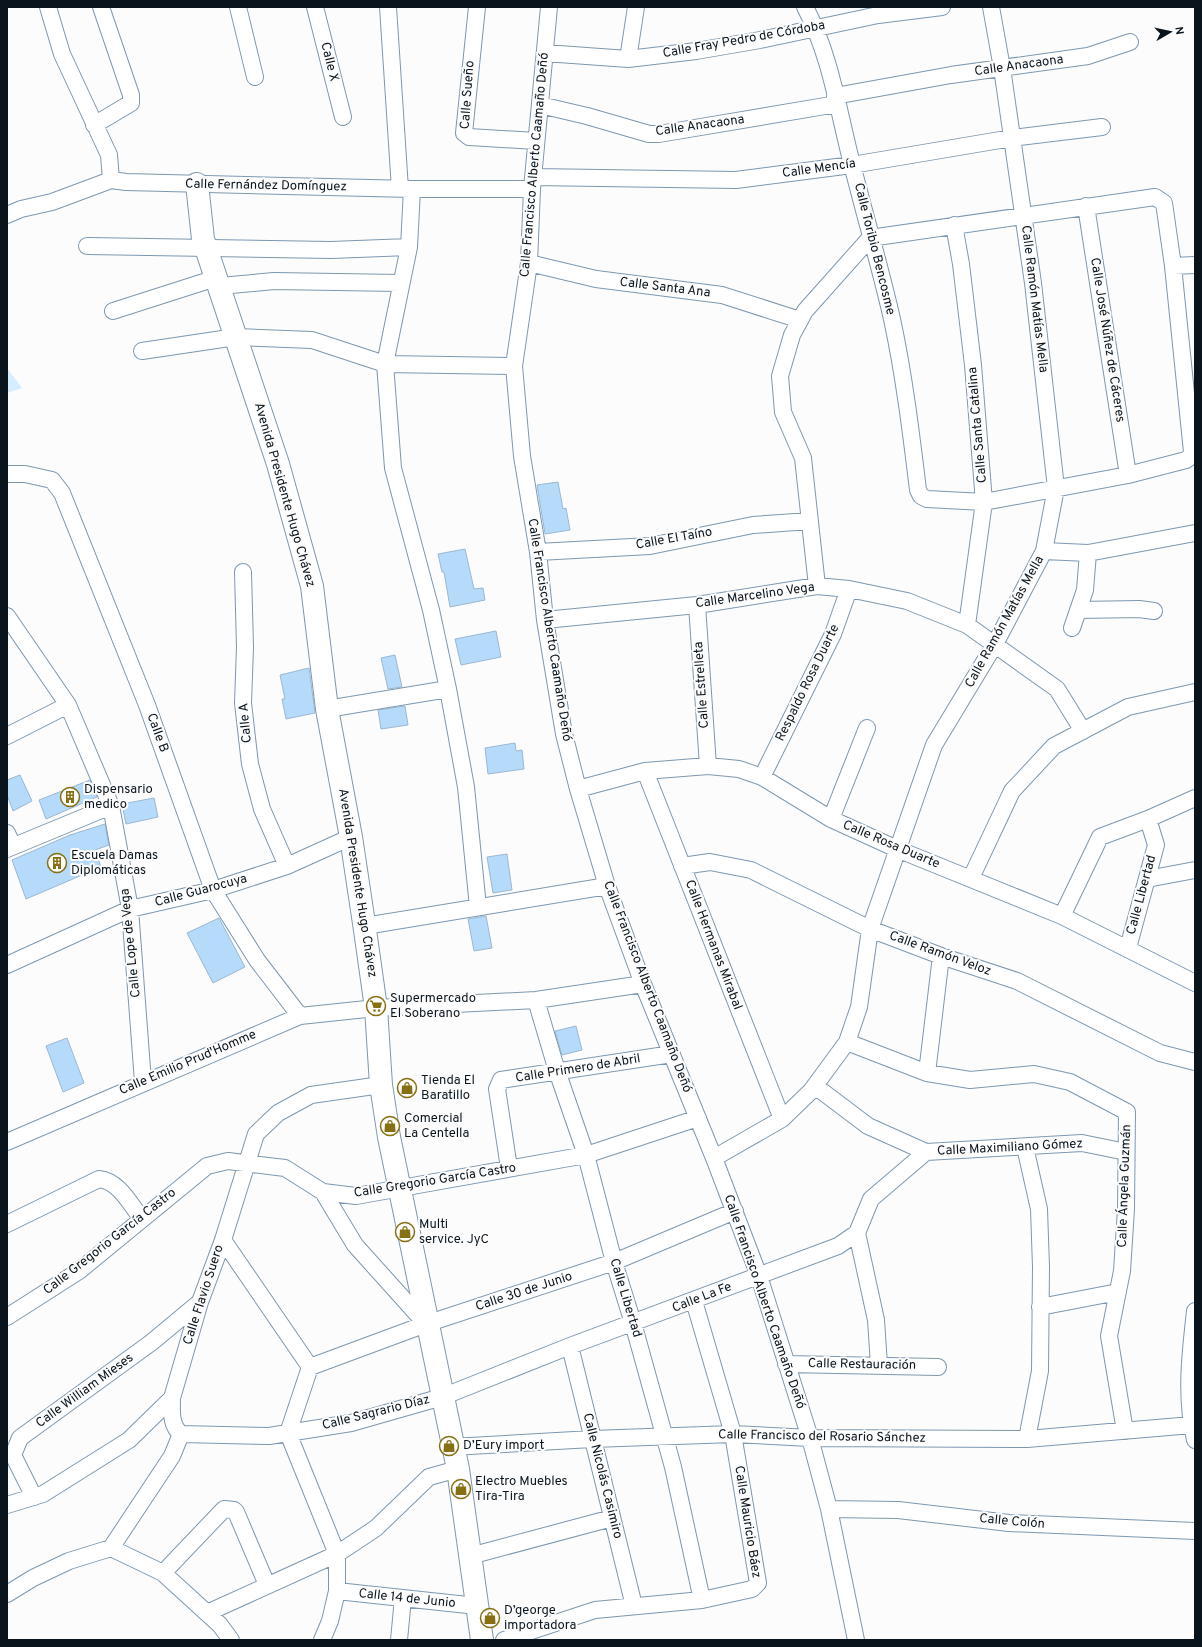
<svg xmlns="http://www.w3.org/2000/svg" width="1202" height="1647" font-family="Overpass,sans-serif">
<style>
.green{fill:#d6ecff}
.building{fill:#b6daf9;stroke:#9bb8d1}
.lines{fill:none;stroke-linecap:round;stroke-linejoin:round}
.minor-casing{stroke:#7c98b0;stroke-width:18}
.secondary-casing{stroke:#7c98b0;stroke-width:24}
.minor{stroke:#fff;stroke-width:16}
.secondary{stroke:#fff;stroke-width:22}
.labels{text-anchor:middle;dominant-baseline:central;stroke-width:4;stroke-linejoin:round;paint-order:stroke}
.street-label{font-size:13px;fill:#09141d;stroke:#fcfcfc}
.poi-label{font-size:13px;fill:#09141d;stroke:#fcfcfc;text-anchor:start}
</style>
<rect width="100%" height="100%" fill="#fcfcfc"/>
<path class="green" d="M7,368L22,388L7,393Z"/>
<path class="building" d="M558,482L563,509L566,508L570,530L545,534L537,485Z
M465,549L474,589L483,588L485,600L450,607L444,572H442L438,554Z
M496,631L501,657L461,665L455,639Z
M395,655L402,687L388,689L381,658Z
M309,668L315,713L286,719L282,699H285L280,675Z
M405,706L408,725L381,729L378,710Z
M515,743L516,751L522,750L524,769L488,774L485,748Z
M20,775L32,801L13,811L7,795V780Z
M90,780L97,797L46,819L39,800Z
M154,798L158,817L126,824L122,804Z
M105,824L109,845L95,850L101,867L26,899L12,860L70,835Z
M507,854L512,890L493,893L487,857Z
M486,916L492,948L474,951L468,919Z
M219,918L245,967L213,983L187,933Z
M576,1026L582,1050L562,1055L555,1031Z
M67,1038L84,1083L63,1092L46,1046Z"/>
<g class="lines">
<g class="minor-casing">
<path id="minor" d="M48,7L62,54L109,155L111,180
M238,7L255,77
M315,7L343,117
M388,7L400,189
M477,7L464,133L469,137L536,141
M549,7L532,189L529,263L514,366L522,456L538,552L545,620L564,734L578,789L607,886L643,984L714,1158L759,1276L810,1438L829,1509L856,1640
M805,7C830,54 838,109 851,160C864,213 880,266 892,319C904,375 911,432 918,490L921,496L927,499L984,502L1128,475L1186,460L1190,457L1192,452L1173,266L1164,203L1155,197L870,238L805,311L792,335L780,376L783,412L803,458L817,586
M545,53L628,59L696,51L760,40L878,15L942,7
M628,59L636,7
M835,96L951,75L1088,56L1130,42
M540,105L587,116L649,134H659L837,104
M94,125L131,103V95L101,7
M533,177L736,180L852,165L1012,138L1102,127
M412,189L409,247L385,364L393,468L431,610L448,689L466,787L478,907
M1086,206L1128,475
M7,215L21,209L52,202L111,180L126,182L412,189H532
M954,225L961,264L973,365L984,502L967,625
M87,246L331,250L409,247
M529,263L596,279L722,295L800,320
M1173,266L1195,265
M220,286L274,281L400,283
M113,311L216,278
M142,351L236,337L312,340L385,364L514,366
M7,474H25L52,480L62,493L147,705L213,890L257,960L300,1016
M1044,551L1088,553L1195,533
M538,552L650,546L753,525L810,521
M243,572L245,647L243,703L250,764L262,809L287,866
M697,605L708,766
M1078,610L1139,609L1154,611
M7,616L68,705L111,806L130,909L143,1082
M545,620L697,605L817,586L849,589L907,601L967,625L1057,689L1083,731
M1072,628L1085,590L1088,553
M327,709L448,689
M7,736L68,705
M645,771L782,1119
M762,777L833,634L849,589
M578,789L645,771L708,766L739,769L762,777L831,819L897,849L1062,916L1195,983
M831,819L867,728
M7,833L13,846
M7,849L111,806
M682,866L710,862L751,870L870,929L941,956L1017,981L1160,1053L1195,1062
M971,878L1012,791L1054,746L1128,707L1195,692
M1147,879L1195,870
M1062,916L1100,837L1148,819L1195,798
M365,926L607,886
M1128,948L1156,845L1148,819
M7,965L130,909L213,890L287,866L351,837
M536,1000L557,1071L586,1155L614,1262L633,1323L673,1467L702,1600
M847,1042L927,1073L970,1080L1034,1074L1070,1082L1127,1112L1126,1209L1122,1271L1109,1336L1125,1431
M927,1073L941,956
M815,1086L868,1126L926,1152L1082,1143L1126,1152
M7,1142L300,1016L376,1008L536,1000L643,984
M1025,1147L1039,1209L1041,1267L1040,1371L1027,1439
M714,1158L782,1119L811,1091L847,1042L859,1007L870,929L934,745L995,644L1044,551L1056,488L1033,283L1002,68L991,7
M509,1168L497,1089L501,1080L672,1054
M323,1192L355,1245L426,1324
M7,1224L99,1179C119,1181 130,1204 142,1219
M857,1233L876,1320L879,1365
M223,1240L310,1367L288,1433L337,1554V1591L330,1621L322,1640
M1040,1307L1118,1292
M1195,1311C1190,1355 1185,1397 1195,1440
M7,1317L79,1271L207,1166L228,1161L285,1168L323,1192L356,1196L586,1155L698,1118
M570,1346L634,1606
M786,1364L938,1367
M310,1367L426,1324L614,1262L735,1211
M172,1398C172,1410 170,1425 181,1434
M452,1447L592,1439L733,1434L810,1438L1027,1439L1192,1425
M34,1497L13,1455L20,1438L152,1342L200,1302
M7,1505L43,1494L129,1440L172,1398L200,1302L223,1240L256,1134L278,1113L311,1095L381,1085
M829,1509L898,1510L1009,1523L1195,1531
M111,1548L172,1456L181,1434L269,1436L351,1423L442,1397L570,1346L838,1246L857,1233L871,1199L926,1152
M470,1556L612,1518
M163,1573L224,1509L234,1510L236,1512L267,1585
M337,1591L477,1606
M7,1594L33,1578L69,1561L111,1548L163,1573L220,1625L231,1640
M207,1613L337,1554L376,1528L429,1477L458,1469
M399,1640L403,1598
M504,1640L595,1610L702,1600L752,1589L758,1583L733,1434L694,1301"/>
</g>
<g class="secondary-casing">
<path id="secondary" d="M197,184L203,239L278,464L312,586L327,709L351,837L365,930L376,1008L381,1085L389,1137L458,1469L482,1640"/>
</g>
<use href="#minor" class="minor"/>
<use href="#secondary" class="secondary"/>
</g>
<defs>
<g id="building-ring" transform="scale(1)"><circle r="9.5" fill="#fcfcfc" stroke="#867011" stroke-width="1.5"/><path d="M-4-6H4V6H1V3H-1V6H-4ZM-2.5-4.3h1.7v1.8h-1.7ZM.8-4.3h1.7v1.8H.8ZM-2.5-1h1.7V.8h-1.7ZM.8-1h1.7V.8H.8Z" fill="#867011"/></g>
<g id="supermarket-ring" transform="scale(1)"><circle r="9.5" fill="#fcfcfc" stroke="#867011" stroke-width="1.5"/><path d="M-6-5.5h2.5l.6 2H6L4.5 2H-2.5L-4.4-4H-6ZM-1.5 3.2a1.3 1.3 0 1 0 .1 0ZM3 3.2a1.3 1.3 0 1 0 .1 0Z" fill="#867011"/></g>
<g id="shop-ring" transform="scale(1)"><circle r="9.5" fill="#fcfcfc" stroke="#867011" stroke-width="1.5"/><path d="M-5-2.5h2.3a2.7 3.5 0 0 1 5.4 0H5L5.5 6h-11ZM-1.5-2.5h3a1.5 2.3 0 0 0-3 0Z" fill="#867011"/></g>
</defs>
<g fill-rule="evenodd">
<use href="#building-ring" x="70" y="797"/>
<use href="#building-ring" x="57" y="863"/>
<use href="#supermarket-ring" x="376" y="1006"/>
<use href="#shop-ring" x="407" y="1088"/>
<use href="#shop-ring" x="390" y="1126"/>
<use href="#shop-ring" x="405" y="1232"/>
<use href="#shop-ring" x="449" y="1446"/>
<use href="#shop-ring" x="461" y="1489"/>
<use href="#shop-ring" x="490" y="1618"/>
</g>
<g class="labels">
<g class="street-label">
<text transform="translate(744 40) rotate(-10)">Calle Fray Pedro de Córdoba</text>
<text transform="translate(329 62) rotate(76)">Calle X</text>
<text transform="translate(1019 66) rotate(-8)">Calle Anacaona</text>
<text transform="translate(468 95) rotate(-86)">Calle Sueño</text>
<text transform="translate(700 126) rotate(-8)">Calle Anacaona</text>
<text transform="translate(535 165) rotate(-85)">Calle Francisco Alberto Caamaño Deñó</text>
<text transform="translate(819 169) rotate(-8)">Calle Mencía</text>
<text transform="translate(266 186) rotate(1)">Calle Fernández Domínguez</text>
<text transform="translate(874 249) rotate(76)">Calle Toribio Bencosme</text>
<text transform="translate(665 288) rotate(7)">Calle Santa Ana</text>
<text transform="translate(1034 299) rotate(83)">Calle Ramón Matías Mella</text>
<text transform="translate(1107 340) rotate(81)">Calle José Núñez de Cáceres</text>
<text transform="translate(978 425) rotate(-95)">Calle Santa Catalina</text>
<text transform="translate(284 495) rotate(74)">Avenida Presidente Hugo Chávez</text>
<text transform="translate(674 539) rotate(-10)">Calle El Taíno</text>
<text transform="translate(755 596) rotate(-8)">Calle Marcelino Vega</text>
<text transform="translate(1005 622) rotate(-61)">Calle Ramón Matías Mella</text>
<text transform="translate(549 630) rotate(81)">Calle Francisco Alberto Caamaño Deñó</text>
<text transform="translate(808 683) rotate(-64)">Respaldo Rosa Duarte</text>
<text transform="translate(702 685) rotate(-94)">Calle Estrelleta</text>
<text transform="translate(246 723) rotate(-95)">Calle A</text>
<text transform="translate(157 733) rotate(70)">Calle B</text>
<text transform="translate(891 845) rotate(23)">Calle Rosa Duarte</text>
<text transform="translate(357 883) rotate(81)">Avenida Presidente Hugo Chávez</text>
<text transform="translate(201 891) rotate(-15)">Calle Guarocuya</text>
<text transform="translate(1142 895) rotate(-75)">Calle Libertad</text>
<text transform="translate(131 943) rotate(-96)">Calle Lope de Vega</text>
<text transform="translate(713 945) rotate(69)">Calle Hermanas Mirabal</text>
<text transform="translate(940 954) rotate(20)">Calle Ramón Veloz</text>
<text transform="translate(647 987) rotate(69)">Calle Francisco Alberto Caamaño Deñó</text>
<text transform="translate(188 1063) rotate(-23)">Calle Emilio Prud'Homme</text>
<text transform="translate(578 1069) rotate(-9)">Calle Primero de Abril</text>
<text transform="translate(1010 1148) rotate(-3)">Calle Maximiliano Gómez</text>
<text transform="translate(435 1181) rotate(-9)">Calle Gregorio García Castro</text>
<text transform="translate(1125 1186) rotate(-88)">Calle Ángela Guzmán</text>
<text transform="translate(110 1242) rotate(-38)">Calle Gregorio García Castro</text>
<text transform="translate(524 1292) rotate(-18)">Calle 30 de Junio</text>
<text transform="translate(204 1295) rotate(-72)">Calle Flavio Suero</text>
<text transform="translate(625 1298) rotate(73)">Calle Libertad</text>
<text transform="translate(702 1298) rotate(-21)">Calle La Fe</text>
<text transform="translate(764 1302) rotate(71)">Calle Francisco Alberto Caamaño Deñó</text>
<text transform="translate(862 1365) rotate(1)">Calle Restauración</text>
<text transform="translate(85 1391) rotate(-36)">Calle William Mieses</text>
<text transform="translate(376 1413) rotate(-14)">Calle Sagrario Díaz</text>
<text transform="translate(822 1437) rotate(1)">Calle Francisco del Rosario Sánchez</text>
<text transform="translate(602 1476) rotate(76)">Calle Nicolás Casimiro</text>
<text transform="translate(747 1522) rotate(81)">Calle Mauricio Báez</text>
<text transform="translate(1012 1522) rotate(5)">Calle Colón</text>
<text transform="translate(407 1599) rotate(6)">Calle 14 de Junio</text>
</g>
<g class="poi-label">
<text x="84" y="790">Dispensario<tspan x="84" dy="15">medico</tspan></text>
<text x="71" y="856">Escuela Damas<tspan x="71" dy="15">Diplomáticas</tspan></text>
<text x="390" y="999">Supermercado<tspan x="390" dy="15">El Soberano</tspan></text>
<text x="421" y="1081">Tienda El<tspan x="421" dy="15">Baratillo</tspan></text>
<text x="404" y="1119">Comercial<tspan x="404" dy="15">La Centella</tspan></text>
<text x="419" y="1225">Multi<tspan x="419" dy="15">service. JyC</tspan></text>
<text x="463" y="1446">D’Eury import</text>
<text x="475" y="1482">Electro Muebles<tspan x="475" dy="15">Tira-Tira</tspan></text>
<text x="504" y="1611">D’george<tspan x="504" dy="15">importadora</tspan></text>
</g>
</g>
<rect width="1202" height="1647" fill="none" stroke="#09141d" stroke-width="16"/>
<g transform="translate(1170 32) rotate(81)" stroke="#fcfcfc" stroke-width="3" paint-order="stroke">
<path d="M0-3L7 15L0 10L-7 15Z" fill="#09141d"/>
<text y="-6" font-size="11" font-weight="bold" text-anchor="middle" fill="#09141d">N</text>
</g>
</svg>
